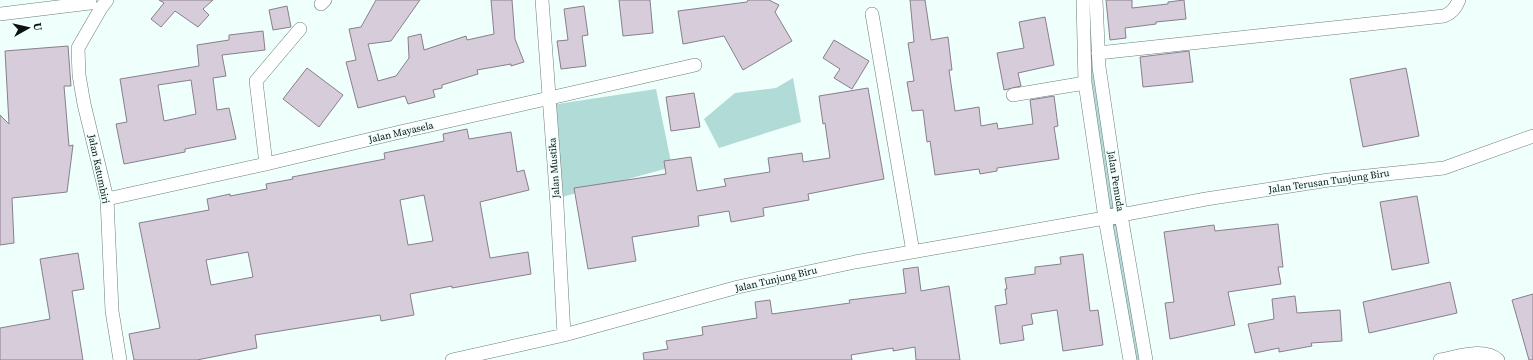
<svg xmlns="http://www.w3.org/2000/svg" width="1533" height="360" font-family="'Source Serif 4',serif">
<style>
.green{fill:#b1dbd6}
.building{fill:#d6ccda;stroke:#897f8c;fill-rule:evenodd}
.lines{fill:none;stroke-linecap:round;stroke-linejoin:round}
.minor-casing{stroke:#6c7e7c;stroke-width:14}
.tertiary-casing{stroke:#6c7e7c;stroke-width:18}
.minor{stroke:#fff;stroke-width:13}
.tertiary{stroke:#fff;stroke-width:16}
.labels{text-anchor:middle;dominant-baseline:central;stroke-width:3;stroke-linejoin:round;paint-order:stroke}
.street-label{font-size:10px;fill:#0b1211;stroke:#eefffc}
</style>
<rect width="100%" height="100%" fill="#eefffc"/>
<path class="green" d="M1084,0H1096L1146,360H1130L1085,83Z
M793,78L801,122L719,148L704,119L735,93L776,88Z
M656,89L672,167L558,198L551,105Z"/>
<path class="building" d="M159,0H213L203,9L209,15L198,27L175,11L161,27L151,19L164,3Z
M376,0H420L391,41L368,44L378,81L396,76L401,69L409,58L408,37L421,34L424,50L466,36L467,40L494,34L491,0H512L515,39L524,62L511,66V64L477,70L478,74L442,85V88L433,90L435,97L408,104L405,96L358,108L346,62L356,60L349,29L361,27Z
M619,0H650L653,33L623,36Z
M748,0H769L779,5L775,12L792,41L743,70L724,36L683,44L678,11L747,2Z
M910,0H925L931,40L948,37L952,70H949L955,111L979,107L981,126L997,123L998,129L1033,124L1030,100L1054,96L1058,126L1054,127L1059,159L997,168V171L980,174L979,169L935,175L930,141L927,142L923,110L912,111L907,82L914,81L908,43L914,42Z
M1106,0H1132V8L1168,4V2L1184,0L1186,19L1156,22V24L1125,28L1126,38L1110,40Z
M287,6L291,27L273,30L269,10Z
M584,6L588,35L582,36L586,66L561,69L557,41L568,40L564,9Z
M1045,17L1054,65L1018,73L1021,86L1004,90L997,53L1024,48L1019,22Z
M263,31L265,50L222,55L226,76L213,78L217,110L229,108L236,139L185,149V152L124,164L116,124L127,122L120,79L199,66L197,45L229,40V35ZM191,80L196,114L164,121L158,85Z
M834,40L869,61L852,89L834,78L840,69L823,58Z
M68,46L71,86H64L69,146L73,145L67,192L12,198L14,243L0,245V115L9,124L5,51Z
M1189,51L1193,82L1143,87L1140,57Z
M307,68L343,95L319,127L283,99Z
M1406,68L1419,136L1363,147L1350,79Z
M868,88L884,179L808,194L809,200L763,208L764,216L731,222L729,211L698,216L699,226L632,237L636,261L588,269L574,188L666,174L664,161L691,157L697,191L726,186L724,179L770,172L768,158L802,153L803,162L830,158L825,123L823,124L819,96Z
M694,93L700,127L671,131L666,97Z
M467,129L469,139L511,132L517,172L524,170L529,190L480,202L490,258L528,252L531,274L452,288V286L410,294L414,315L381,321L380,315L255,335L257,348L197,360H134L129,334L160,328L139,223L209,210L207,199L230,194V196L267,189L266,184L293,179L292,177L385,159L384,153L444,141L443,134ZM424,195L433,241L408,245L400,200ZM248,252L253,277L211,285L206,260Z
M1417,196L1429,263L1392,270L1380,202Z
M1278,224L1283,267H1278L1281,284L1228,292L1235,325L1170,339L1165,303L1174,302L1164,232L1214,225L1215,231Z
M78,253L84,289L72,291L83,360H0V328L50,319L40,259Z
M1083,254L1090,311L1098,310L1103,345L1063,351L1057,310L1031,314L1033,324L1022,326L1024,340L1000,344L995,306L1007,304L1005,289H1007L1005,278L1035,274V267L1061,264L1060,257Z
M918,267L921,291L949,286L960,360H916L915,347L893,351V348L851,355L852,360H644L643,353L668,349L666,341L703,335L702,327L757,318L755,302L770,300L772,314L850,303L849,300L906,293L903,269Z
M1450,282L1457,313L1369,333L1363,302Z
M1533,294V360H1529L1512,300Z
M1295,296L1297,313L1340,310L1342,341L1311,343L1312,346L1279,352V348L1255,353L1248,324L1274,319L1272,299Z"/>
<g class="lines">
<g class="minor-casing">
<path id="minor" d="M107,0L101,8L78,48L79,75L84,104L107,199L112,311L120,360
M542,0L557,205L564,335
M1083,0L1085,83L1105,218L1130,360
M1096,0L1099,67L1121,215L1146,360
M321,4L325,0
M0,14L90,3
M872,14L913,252
M1098,53L1444,16C1452,13 1456,8 1459,0
M1013,95L1085,83
M266,164L256,81L300,29
M107,199L266,164L400,132L695,65
M1121,215L1206,199L1329,180L1444,168L1533,136
M452,360L564,335L738,287L855,262L1105,218
M1440,360C1457,357 1484,347 1498,360"/>
</g>
<g class="tertiary-casing">
<path id="tertiary" d="M1105,218L1121,215"/>
</g>
<use href="#minor" class="minor"/>
<use href="#tertiary" class="tertiary"/>
</g>
<g class="labels">
<g class="street-label">
<text transform="translate(401 132) rotate(-13)">Jalan Mayasela</text>
<text transform="translate(554 168) rotate(-94)">Jalan Mustika</text>
<text transform="translate(99 169) rotate(78)">Jalan Katumbiri</text>
<text transform="translate(1116 181) rotate(81)">Jalan Pemuda</text>
<text transform="translate(1329 181) rotate(-8)">Jalan Terusan Tunjung Biru</text>
<text transform="translate(776 279) rotate(-13)">Jalan Tunjung Biru</text>
</g>
</g>
<g transform="translate(28 28) rotate(82)" stroke="#eefffc" stroke-width="3" paint-order="stroke">
<path d="M0-3L7 15L0 10L-7 15Z" fill="#0b1211"/>
<text y="-6" font-size="11" font-weight="bold" text-anchor="middle" fill="#0b1211">U</text>
</g>
</svg>
